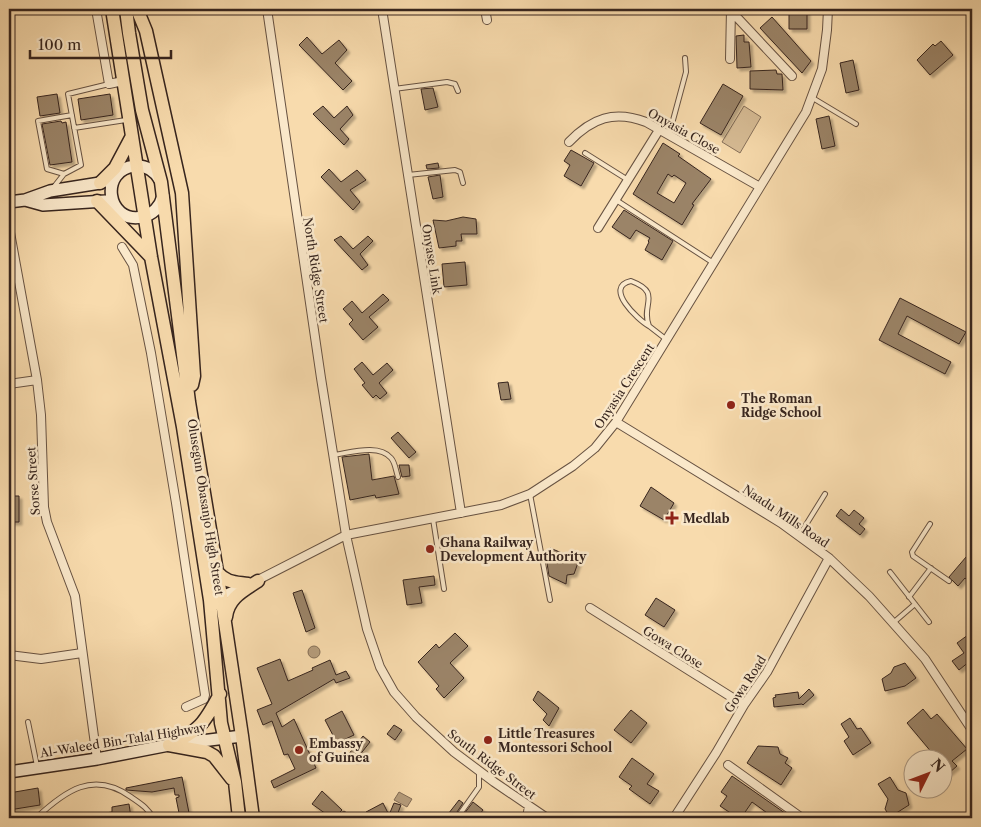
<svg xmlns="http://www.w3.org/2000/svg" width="981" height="827" font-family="'Libre Caslon Text',serif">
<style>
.green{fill:#d7bc95;stroke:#87705a}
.water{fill:#b69d7c;stroke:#836d56}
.building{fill:#9b8468;stroke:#37251e;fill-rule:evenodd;filter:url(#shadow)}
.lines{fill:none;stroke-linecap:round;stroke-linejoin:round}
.lane-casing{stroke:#675242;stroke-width:6}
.street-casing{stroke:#675242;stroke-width:10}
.secondary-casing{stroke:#37251e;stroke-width:14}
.primary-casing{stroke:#37251e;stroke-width:15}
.lane{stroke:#fae8ca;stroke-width:4}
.street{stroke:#fae8ca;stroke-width:8}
.secondary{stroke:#fae8ca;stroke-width:11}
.primary{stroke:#f8dbad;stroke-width:12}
.poi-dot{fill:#8f2418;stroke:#fae8ca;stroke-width:2}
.labels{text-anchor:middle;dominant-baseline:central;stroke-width:5;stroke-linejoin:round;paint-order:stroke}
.street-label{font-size:12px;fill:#37251e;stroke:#fae8ca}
.poi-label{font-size:12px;font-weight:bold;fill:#37251e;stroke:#fae8ca;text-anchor:start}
</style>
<defs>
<filter id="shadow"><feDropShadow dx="3" dy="3" stdDeviation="1" flood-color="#0004"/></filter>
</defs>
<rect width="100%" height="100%" fill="#f8dbad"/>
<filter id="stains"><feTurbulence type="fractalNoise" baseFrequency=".004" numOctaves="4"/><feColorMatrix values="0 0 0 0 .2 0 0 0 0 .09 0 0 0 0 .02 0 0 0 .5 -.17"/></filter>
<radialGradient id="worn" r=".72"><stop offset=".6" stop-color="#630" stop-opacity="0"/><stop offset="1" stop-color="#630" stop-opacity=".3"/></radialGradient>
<path class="green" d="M744,106L761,117L740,153L722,142Z"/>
<path class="water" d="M308 652a6 6 0 1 1 12 0a6 6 0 1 1-12 0Z
M399,792L412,799L407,807L394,800Z"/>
<path class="building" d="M789,9H807V29H789Z
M772,17L811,61L802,73L760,28Z
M744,35V42H749L751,67L737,68L736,36Z
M307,37L322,54L339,40L347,50L335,63L352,81L343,90L299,45Z
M941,41L953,55L930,75L917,60L933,44L935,46Z
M853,60L859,90L846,93L840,63Z
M776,70L777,74H782L783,90L750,89V71Z
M723,84L743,96L721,135L700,123Z
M433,88L438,107L425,110L421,89Z
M57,94L60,113L40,116L37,97Z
M110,94L113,115L81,120L78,99Z
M323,106L334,118L347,106L353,115L340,129L349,139L344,145L313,114Z
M829,116L835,146L822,149L816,119Z
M61,121L62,123L66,122L72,162L50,165L42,124Z
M663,143L680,154L678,156L711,179L692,204L694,205L682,225L633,194ZM668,174L672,177L674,175L686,183L674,203L657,193Z
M571,150L594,163L581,186L564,176L570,165L564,161Z
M438,163L439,168L427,169L426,165Z
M329,169L341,182L357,170L366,180L350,190L360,202L353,210L321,177Z
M440,175L443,197L433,199L428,177Z
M624,210L673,241L662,260L645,250L649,242L648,241L650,238L636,230L630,239L612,227Z
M463,217L476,219L477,234H461L462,241H456V246L439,248L433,220L446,221Z
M341,236L353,249L368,236L373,241L360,254L368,265L362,270L334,240Z
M465,262L467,285L444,287L442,264Z
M383,294L389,300L369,317L378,327L363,340L349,324L353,320L343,309L352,301L362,313Z
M900,298L966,332L959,344L907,316L898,334L951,362L945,374L879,340Z
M362,362L373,375L387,363L393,370L379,383L387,393L380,399L376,395L373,398L362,385L365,383L354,369Z
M508,382L511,399L501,400L498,383Z
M398,432L416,452L409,458L391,438Z
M369,454L372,480L394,476L399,494L376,498L375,495L350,500L342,457Z
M399,465H409L410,476L402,477Z
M651,487L674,503L664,520L640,506Z
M9,496H19V522H9Z
M841,509L849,516L854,510L864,518L859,524L865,529L860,535L836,516Z
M550,548L579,560L574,574L567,575L566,584L549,576L547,563Z
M972,550V584L965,578L958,586L949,577Z
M434,576L435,585L419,587L422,603L407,605L403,580Z
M302,590L315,628L306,632L293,593Z
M656,598L675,610L664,627L645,615Z
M972,632V664L970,661L959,670L952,661L964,653L957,643Z
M455,633L468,646L450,663L464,678L444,698L436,689L439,686L418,662L436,644L439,648Z
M280,659L288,681L313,670L312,668L330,660L336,675L346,671L350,678L336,683L334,679L276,713L282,727L294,719L316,768L274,788L271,781L295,769L288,754L284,755L272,721L263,725L257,710L272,704L257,668Z
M905,663L916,678L905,686L885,691L882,679L891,673L894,667Z
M809,689L814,695L803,705L802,704L774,707L773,698L776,697L775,695L798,692L799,699Z
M538,691L559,708L549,726L543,720L547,714L533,700Z
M923,709L931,719L937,714L967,749L952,761L957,766L949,773L944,766V760H938L907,723Z
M631,710L647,723L631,743L614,730Z
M342,711L354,735L337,743L325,720Z
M850,718L857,729L861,728L871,743L853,755L844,741L849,737L841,724Z
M394,725L402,730L395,740L387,734Z
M363,736L370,742L355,761L348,755Z
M758,746L778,747L780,754L788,758L785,763L792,768L781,785L747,763Z
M632,758L654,774L647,784L659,791L650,804L629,789L632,786L619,777Z
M732,776L792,818H774L752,802L741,818H738L720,806L727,796L721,792Z
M182,777L190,818H180L176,798L179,797V795H175L174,788L152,792L126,790V788Z
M890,777L898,790L906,793L909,805L890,817L885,809L888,799L878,784Z
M38,788L40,805L9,810V793Z
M322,791L342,810L334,818H322L326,814L312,804Z
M459,800L463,803L453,818H445Z
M473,802L483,810L477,818H461Z
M383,803L389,815L394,803L401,805L396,818H369L366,812Z
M129,804L131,818H98V814L112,812V807Z"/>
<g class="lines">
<g class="lane-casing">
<path id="lane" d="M394,89L447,82L455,84L458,91
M811,97L856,124
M74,128L126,120
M669,135L686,72L685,58
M585,153L628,180
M64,174L47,169L38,121L72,115
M408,175L455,170L460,172L463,183
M53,188L64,174L81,165L68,94L109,84
M616,200L712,262
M9,278L19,280
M631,281C663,293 640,305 649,326C638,320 603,287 631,281Z
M649,326L667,340
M333,455C349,453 379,443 391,458C395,462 396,471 398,477
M530,494L550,600
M433,519L444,589
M930,524L912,552L913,556L949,581
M799,536L825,494
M439,559L469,555
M890,572L929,622
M909,597L931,568
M893,623L915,604
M28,722L37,766
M36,818C65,791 93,770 131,797C141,804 148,808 153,818
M340,818L344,814
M457,818L479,787V771"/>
</g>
<g class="street-casing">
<path id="street" d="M96,9L109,84L123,81
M267,9L321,378L346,535L367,629L380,667L394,692L416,717L454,752L494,782L547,818
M382,9L461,513
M485,9L487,20
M731,11L792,76
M730,59L731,9
M569,142C592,118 614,110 646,122L760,187
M9,227L37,380L41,415L44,507L47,522L75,596L97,759
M598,228L659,130
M122,247L133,265L151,353L176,503L205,695L204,699L186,707
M9,384L37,380
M616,422L781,523L829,558L869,596L925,659L972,730
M254,582L346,535L501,505L530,494L573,466L595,448L616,422L806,112L822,69L827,30L828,9
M217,598L241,587
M590,608L744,705
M9,655L41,659L82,653
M728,765L802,818
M527,818L529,806
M674,818L716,753L744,705L767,672L829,558"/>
</g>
<g class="secondary-casing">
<path id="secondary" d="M160,180C155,171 146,165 135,166C99,169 106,224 142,217C154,214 160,207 163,196
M25,200L43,205L105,201
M9,202L25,200L50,191L100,183L109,179
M9,772L97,759L169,745L242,736"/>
</g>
<g class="primary-casing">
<path id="primary" d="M112,9L151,257L183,427L210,600L221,723L235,782L239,818
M126,9L129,33L142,110L161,182L189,402L221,596L242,736L253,818
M137,9L146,31L182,193L194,376L192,385
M100,183L115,168L132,136
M97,201L150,256
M217,572C227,583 234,582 248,584
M226,617C228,598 243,591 258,581
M169,745L207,752L214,756L232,779
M169,745C199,732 205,722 220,694"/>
</g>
<use href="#lane" class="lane"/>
<use href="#street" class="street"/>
<use href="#secondary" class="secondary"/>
<use href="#primary" class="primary"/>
</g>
<g class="poi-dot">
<circle cx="731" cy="405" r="5"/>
<path d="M669.5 510.5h5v5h5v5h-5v5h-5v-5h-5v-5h5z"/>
<circle cx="430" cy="549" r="5"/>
<circle cx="488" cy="740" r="5"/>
<circle cx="299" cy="750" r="5"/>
</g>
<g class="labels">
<g class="street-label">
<text transform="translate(684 131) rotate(29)">Onyasia Close</text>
<text transform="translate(432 259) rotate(81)">Onyase Link</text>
<text transform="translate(316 270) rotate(81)">North Ridge Street</text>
<text transform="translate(624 386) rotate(-57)">Onyasia Crescent</text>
<text transform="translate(33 481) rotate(-94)">Sorse Street</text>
<text transform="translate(206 507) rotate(81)">Olusegun Obasanjo High Street</text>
<text transform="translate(786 516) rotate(34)">Naadu Mills Road</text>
<text transform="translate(673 647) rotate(32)">Gowa Close</text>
<text transform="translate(745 684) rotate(-57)">Gowa Road</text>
<text transform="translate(123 740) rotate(-9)">Al-Waleed Bin-Talal Highway</text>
<text transform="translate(492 764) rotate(37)">South Ridge Street</text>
</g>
<g class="poi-label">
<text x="741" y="398">The Roman<tspan x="741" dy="14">Ridge School</tspan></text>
<text x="683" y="518">Medlab</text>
<text x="440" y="542">Ghana Railway<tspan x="440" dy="14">Development Authority</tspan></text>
<text x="498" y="733">Little Treasures<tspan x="498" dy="14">Montessori School</tspan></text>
<text x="309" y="743">Embassy<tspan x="309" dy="14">of Guinea</tspan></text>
</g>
</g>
<rect width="981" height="827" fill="none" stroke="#f8dbad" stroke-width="30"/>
<rect x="10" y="10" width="961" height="807" fill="none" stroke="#37251e" stroke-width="2.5"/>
<rect x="15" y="15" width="951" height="797" fill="none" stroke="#37251e"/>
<g transform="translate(928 774) rotate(48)"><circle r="24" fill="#fae8ca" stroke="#ac9a85"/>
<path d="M0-4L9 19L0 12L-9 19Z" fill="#8f2418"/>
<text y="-8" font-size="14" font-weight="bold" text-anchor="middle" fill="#37251e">N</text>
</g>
<path d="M30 50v8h141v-8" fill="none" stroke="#37251e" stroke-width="2.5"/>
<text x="38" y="50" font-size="15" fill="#37251e" stroke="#fae8ca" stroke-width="4" paint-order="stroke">100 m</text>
<rect width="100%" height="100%" filter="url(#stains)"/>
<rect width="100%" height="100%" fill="url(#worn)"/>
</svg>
